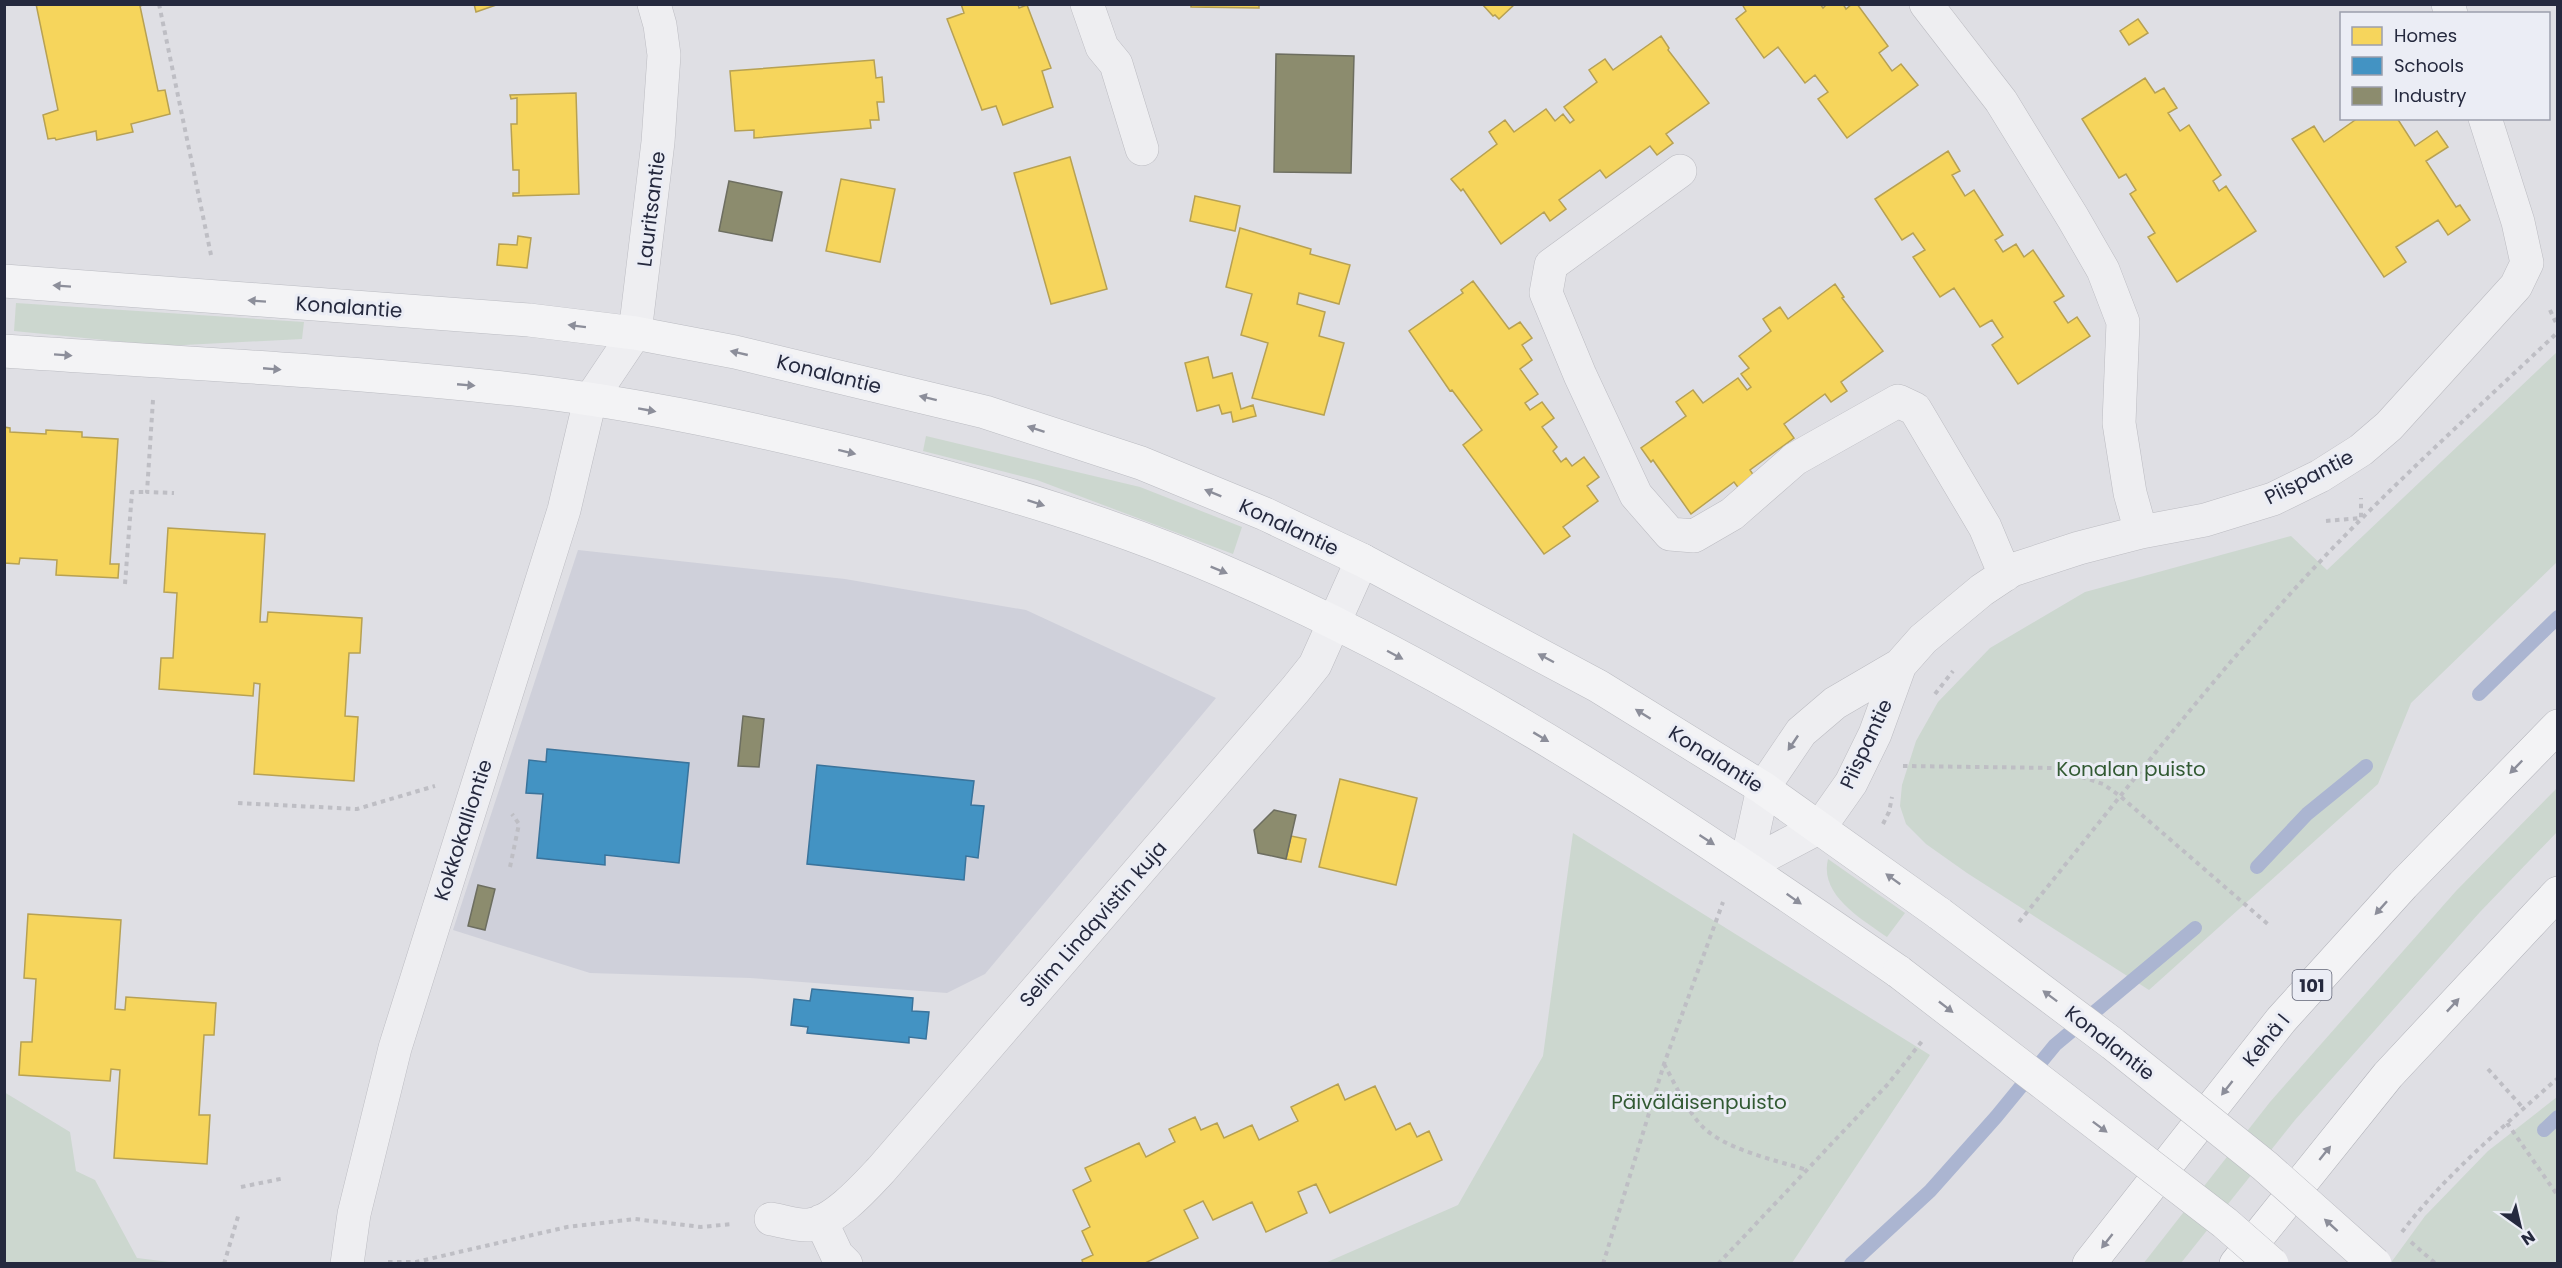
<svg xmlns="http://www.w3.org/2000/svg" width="2562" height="1268" font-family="Poppins,sans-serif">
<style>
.built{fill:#cfd0da}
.green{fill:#ccd7cf}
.homes{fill:#f6d55c;stroke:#b7a153;stroke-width:1.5}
.schools{fill:#4393c3;stroke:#3a739b;stroke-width:1.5}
.industry{fill:#8c8c6e;stroke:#6d6e60;stroke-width:1.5}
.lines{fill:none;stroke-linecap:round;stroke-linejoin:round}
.stream{stroke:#abb5d1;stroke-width:14}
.minor-casing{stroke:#bcbcc2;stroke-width:34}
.major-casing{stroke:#bbbcc2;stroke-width:34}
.highway-casing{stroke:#b1b2b9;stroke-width:34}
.path{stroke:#bebec4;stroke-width:4;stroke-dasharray:4.5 4.5;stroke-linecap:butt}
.minor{stroke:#eeeef1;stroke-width:33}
.major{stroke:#f3f3f5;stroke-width:33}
.highway{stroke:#f3f3f5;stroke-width:33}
.major-bridge-casing{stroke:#bbbcc2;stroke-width:34;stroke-linecap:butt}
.path-bridge{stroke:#bebec4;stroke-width:4;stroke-dasharray:4.5 4.5;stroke-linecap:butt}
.major-bridge{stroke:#f3f3f5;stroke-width:33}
.oneway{fill:#8c8e9a}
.oneway2{fill:#8a8c98}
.labels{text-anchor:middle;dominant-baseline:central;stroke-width:6;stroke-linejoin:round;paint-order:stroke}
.shield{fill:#ebedf5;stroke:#606475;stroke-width:1.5}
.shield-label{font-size:18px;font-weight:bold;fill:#25293e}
.street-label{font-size:20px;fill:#25293e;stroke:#ebedf5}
.park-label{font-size:20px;fill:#325a33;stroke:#ebedf5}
</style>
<rect width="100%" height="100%" fill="#dfdfe4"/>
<path class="built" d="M578,550L845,579L1026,610L1216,698L985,974L947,993L750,978L590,973L453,930Z"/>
<path class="green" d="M16,303L304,322L302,339L165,346L14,331Z
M2557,352V562L2411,703L2378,784L2149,990L1967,873L1926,844L1906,824L1900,806L1902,785L1916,741L1938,702L1990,648L2085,592L2291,536L2327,570Z
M926,436L1140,487L1242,527L1233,554L1037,480L923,451Z
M2557,788V832L2480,912L2295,1120L2181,1263L2143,1264L2270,1102L2456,891Z
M1573,833L1930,1055L1792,1263H1325L1458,1205L1543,1056Z
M1828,859L1905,913L1887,937C1862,919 1819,895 1828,859Z
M4,1092L70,1132L76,1171L95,1180L137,1258L178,1263H5Z
M2557,1097V1263L2390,1264L2425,1216L2488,1151Z"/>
<path class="homes" d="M36,4H146L140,6L158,91L165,90L170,114L131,124L133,132L97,140L96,131L56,140L55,138L48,139L43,115L58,110Z
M474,4H499L476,12Z
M961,4H1018L1019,8L1027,5L1051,68L1042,71L1053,107L1003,125L996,106L982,110L947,19L964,13Z
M1191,4H1259V8L1191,7Z
M1482,4H1515L1499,19L1495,15L1493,16Z
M1742,4H1820L1823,8L1827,4H1843L1846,9L1852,4H1857L1888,46L1879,53L1892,71L1901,64L1918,85L1847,138L1818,99L1828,92L1815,75L1805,83L1778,47L1764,58L1736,19L1746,11Z
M2138,19L2148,33L2129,45L2120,31Z
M1661,36L1669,48L1668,50L1709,103L1666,134L1673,143L1657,155L1650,146L1606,178L1600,170L1559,200L1566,209L1550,221L1544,212L1501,244L1463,189L1461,191L1451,179L1497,144L1489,132L1505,120L1514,132L1546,109L1555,121L1563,114L1570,123L1574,120L1564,107L1597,82L1589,70L1605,59L1613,70Z
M874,60L876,78L882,77L884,102H877L879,120H870L871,128L754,138V130L735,131L730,71Z
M2145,78L2155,93L2164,88L2177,108L2168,113L2180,131L2189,125L2221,175L2213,181L2219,191L2226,186L2256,231L2177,282L2148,237L2155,233L2130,194L2136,190L2126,174L2119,178L2082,119Z
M576,93L579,194L513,196V193H519V170H513L511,124H517V98L511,99L510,95Z
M2358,118H2397L2415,146L2437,131L2448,147L2426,161L2456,207L2460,205L2470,220L2448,235L2438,220L2396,247L2406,262L2384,277L2292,139L2314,126L2324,142Z
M1948,151L1960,171L1952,175L1965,196L1974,190L2003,235L1995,240L2003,252L2016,244L2024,257L2033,250L2064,296L2054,302L2068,323L2077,317L2090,336L2018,384L1992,345L2003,337L1992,320L1980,327L1954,288L1940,297L1913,257L1925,250L1913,233L1902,240L1875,199Z
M1070,157L1107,289L1051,304L1014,173Z
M841,179L895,189L880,262L826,251Z
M1195,196L1240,206L1235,231L1190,221Z
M1240,228L1311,249L1310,254L1350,265L1339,304L1299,293L1297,304L1325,312L1319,336L1344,343L1324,415L1252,398L1268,343L1241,335L1252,294L1226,287Z
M518,236L531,238L527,268L497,265L499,244L517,245Z
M1473,281L1509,329L1520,322L1532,338L1522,345L1532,360L1520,369L1538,394L1525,403L1530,410L1542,402L1554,418L1542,427L1557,447L1553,451L1561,462L1566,458L1572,466L1584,457L1599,477L1587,486L1598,501L1563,527L1570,536L1544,554L1463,445L1482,430L1452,390L1450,391L1409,331L1463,293L1461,290Z
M1835,284L1844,297L1842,298L1883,351L1841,382L1847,391L1831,402L1825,394L1784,424L1794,438L1750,470L1756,479L1740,490L1734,482L1691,514L1653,460L1651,462L1641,448L1686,416L1676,402L1693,390L1703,403L1738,378L1747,390L1751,387L1741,374L1749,368L1739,356L1771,331L1763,319L1780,307L1788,319Z
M1208,357L1213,378L1232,373L1241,409L1253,405L1256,416L1233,422L1231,412L1222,414L1219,405L1197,411L1185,363Z
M4,427L10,428V432L46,434V430L82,432V437L118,439L110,564H119L118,578L56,575L57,560L20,558L19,564L4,563Z
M168,528L265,534L260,622H267L268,612L362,618L360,653H349L345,716L358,717L354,781L254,774L260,684L254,683L253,696L159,689L161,658H173L177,593L164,592Z
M1340,779L1417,798L1396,885L1319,867Z
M1291,836L1306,839L1301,862L1286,859Z
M28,914L121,920L115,1009L125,1010L126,997L216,1003L214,1035H204L199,1115H210L207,1164L114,1158L120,1070L111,1069L110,1081L19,1075L21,1042H32L36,979L24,978Z
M1338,1084L1345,1100L1375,1086L1396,1130L1410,1123L1417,1137L1429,1131L1442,1160L1330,1213L1316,1184L1298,1192L1307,1213L1266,1232L1252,1202L1213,1220L1203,1201L1184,1210L1198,1238L1143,1264H1083L1082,1260L1093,1255L1082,1231L1090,1227L1073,1190L1091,1181L1085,1168L1139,1143L1146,1157L1175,1142L1169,1129L1195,1117L1201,1130L1217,1123L1224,1138L1252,1125L1259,1140L1298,1121L1291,1107Z"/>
<path class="schools" d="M547,749L689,763L679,863L605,855V865L537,858L543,794L526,793L529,760L546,762Z
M817,765L974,781L971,805L984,806L978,858L966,856L964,880L807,864Z
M812,989L913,998L912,1011L929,1012L926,1039L909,1037V1043L807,1033L808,1027L791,1025L794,999L810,1001Z"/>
<path class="industry" d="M1276,54L1354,56L1351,173L1274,172Z
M729,181L782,192L772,241L719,231Z
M743,716L764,719L759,767L738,766Z
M1274,810L1296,815L1286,859L1258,853L1254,830Z
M478,885L495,889L485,930L468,926Z"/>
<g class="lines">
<path class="stream" d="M2479,694L2558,617
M2257,867L2307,814L2366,766
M2544,1130L2558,1117
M1851,1264L1930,1191L1996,1117L2055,1045L2195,928"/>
<g class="minor-casing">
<path id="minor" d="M1087,4L1102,47L1116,64L1142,149
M1926,4L2001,101L2073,218L2103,270L2123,322L2119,423L2130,493L2141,532
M2448,4L2451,14
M1680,171L1551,265L1546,293L1580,375L1636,495L1670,534L1694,536L1732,514L1795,459L1898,401L1915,409L1985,527L2005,575
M1746,866L1763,788L1801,732L1835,703L1900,665L1923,639L1982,590L2012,570L2079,548L2141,532L2205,520L2273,499L2320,476L2361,450L2389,426L2516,286L2527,263L2518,222L2485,118
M1746,866L1820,827L1851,783L1875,734L1900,665
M771,1219C783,1221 798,1226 809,1225C834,1222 865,1187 881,1170L1295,690L1315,665L1362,560
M821,1221L837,1255L846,1264
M347,1264L354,1214L395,1048L564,510L590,400L635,333L658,142L664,55L660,25L654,4"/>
</g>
<g class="major-casing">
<path id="major" d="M4,281L529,320L635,333L735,352L985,412L1141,463L1265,514L1362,560L1598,686L1763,788L1940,914
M4,351C167,362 331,370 493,387C618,399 743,426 865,456C994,488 1121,525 1243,580C1477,683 1690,827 1899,972"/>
</g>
<g class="highway-casing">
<path id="highway" d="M2089,1264L2281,1020L2403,885L2558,726
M2236,1264L2388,1075L2558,893"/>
</g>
<path class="path" d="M159,4L211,255
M2550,310L2558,327
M153,400L147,492L174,493
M2326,521L2361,518V498
M125,584L132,492H147
M1935,694L1953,671
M1903,766L2055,768L2103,784L2120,796L2270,926
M238,803L357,809L435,786
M1883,824L1889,812L1892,797
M510,867L519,824L512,814
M2019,922C2106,815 2190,706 2282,603C2368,506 2464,421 2558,332
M1664,1064C1675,1084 1685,1107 1700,1124C1722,1149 1775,1160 1807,1170
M2488,1069L2524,1109
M2507,1123L2558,1196
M241,1187L285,1178
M2402,1232C2446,1174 2503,1127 2558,1078
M388,1262H416L567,1227L610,1222L635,1219L701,1227L732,1224
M224,1264L239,1213
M1603,1264L1664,1064L1723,902
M1718,1264L1888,1084L1923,1040"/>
<use href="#minor" class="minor"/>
<use href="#major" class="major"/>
<use href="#highway" class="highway"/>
<g class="major-bridge-casing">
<path id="major-bridge" d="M1940,914L2113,1044L2265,1166L2375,1264
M1899,972L2225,1223L2272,1264"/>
</g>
<path class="path-bridge" d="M2411,1242L2436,1264"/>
<use href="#major-bridge" class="major-bridge"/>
</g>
<defs><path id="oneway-solid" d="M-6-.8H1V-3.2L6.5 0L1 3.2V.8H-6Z" transform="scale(1.5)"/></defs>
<g class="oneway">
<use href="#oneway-solid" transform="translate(62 286) rotate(-176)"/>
<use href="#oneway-solid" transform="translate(257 301) rotate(-176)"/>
<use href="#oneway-solid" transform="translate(577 326) rotate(-173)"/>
<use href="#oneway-solid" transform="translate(739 353) rotate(-167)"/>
<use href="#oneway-solid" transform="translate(63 355) rotate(4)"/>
<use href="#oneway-solid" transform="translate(272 369) rotate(5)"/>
<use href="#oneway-solid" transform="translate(466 385) rotate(5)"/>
<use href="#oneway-solid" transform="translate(928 398) rotate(-166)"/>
<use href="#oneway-solid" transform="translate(647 410) rotate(10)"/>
<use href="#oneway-solid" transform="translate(1036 429) rotate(-162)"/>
<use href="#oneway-solid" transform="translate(847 452) rotate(14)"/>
<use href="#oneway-solid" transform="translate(1213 493) rotate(-158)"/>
<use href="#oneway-solid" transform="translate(1036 503) rotate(18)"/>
<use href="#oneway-solid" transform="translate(1219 570) rotate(22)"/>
<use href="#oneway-solid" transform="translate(1395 655) rotate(28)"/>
<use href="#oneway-solid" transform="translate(1546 658) rotate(-152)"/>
<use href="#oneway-solid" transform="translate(1643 714) rotate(-148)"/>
<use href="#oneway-solid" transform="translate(1541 737) rotate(31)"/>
<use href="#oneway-solid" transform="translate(2516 767) rotate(134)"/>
<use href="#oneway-solid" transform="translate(1707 840) rotate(33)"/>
<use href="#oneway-solid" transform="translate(1893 879) rotate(-144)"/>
<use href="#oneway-solid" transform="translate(1794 899) rotate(35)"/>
<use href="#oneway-solid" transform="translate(2381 908) rotate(132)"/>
<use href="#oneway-solid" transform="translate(2050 996) rotate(-143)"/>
<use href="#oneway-solid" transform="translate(2453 1005) rotate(-47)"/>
<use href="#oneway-solid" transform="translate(1946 1007) rotate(38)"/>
<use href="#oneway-solid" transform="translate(2227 1088) rotate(128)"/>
<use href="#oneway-solid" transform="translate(2100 1127) rotate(37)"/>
<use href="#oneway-solid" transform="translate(2325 1153) rotate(-51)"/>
<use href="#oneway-solid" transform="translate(2331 1225) rotate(-138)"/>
<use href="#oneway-solid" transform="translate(2107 1241) rotate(128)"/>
</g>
<use class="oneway2" href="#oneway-solid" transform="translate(1793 743) rotate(124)"/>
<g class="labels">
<rect class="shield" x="2292.5" y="970" width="39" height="30" rx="4.5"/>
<g class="shield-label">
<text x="2312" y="985">101</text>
</g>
<g class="street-label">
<text transform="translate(651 209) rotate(-83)">Lauritsantie</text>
<text transform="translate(349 307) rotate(4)">Konalantie</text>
<text transform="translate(829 374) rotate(14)">Konalantie</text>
<text transform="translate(2309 477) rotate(-27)">Piispantie</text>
<text transform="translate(1289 527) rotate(25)">Konalantie</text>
<text transform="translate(1866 744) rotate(-65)">Piispantie</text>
<text transform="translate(1716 759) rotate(32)">Konalantie</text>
<text transform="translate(463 830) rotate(-72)">Kokkokalliontie</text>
<text transform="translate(1093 924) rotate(-49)">Selim Lindqvistin kuja</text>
<text transform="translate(2266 1040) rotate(-51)">Kehä I</text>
<text transform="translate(2110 1043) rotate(38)">Konalantie</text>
</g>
<g class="park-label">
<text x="2131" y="769">Konalan puisto</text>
<text x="1699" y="1102">Päiväläisenpuisto</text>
</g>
</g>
<rect width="2562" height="1268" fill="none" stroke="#25293e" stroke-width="12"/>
<rect x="2340" y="12" width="210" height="108" fill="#ebedf5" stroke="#9c9fac" stroke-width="1.5"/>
<rect x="2352" y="27" width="30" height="18" fill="#f6d55c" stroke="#9c9fac" stroke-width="1.5"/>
<text x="2394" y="42" font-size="18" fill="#25293e">Homes</text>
<rect x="2352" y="57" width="30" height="18" fill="#4393c3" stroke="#9c9fac" stroke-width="1.5"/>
<text x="2394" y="72" font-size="18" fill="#25293e">Schools</text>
<rect x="2352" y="87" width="30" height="18" fill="#8c8c6e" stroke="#9c9fac" stroke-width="1.5"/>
<text x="2394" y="102" font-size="18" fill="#25293e">Industry</text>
<g transform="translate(2520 1226) rotate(146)" stroke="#ebedf5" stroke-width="4.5" paint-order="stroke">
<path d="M0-4.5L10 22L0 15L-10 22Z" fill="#25293e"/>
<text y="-9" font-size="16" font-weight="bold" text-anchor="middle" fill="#25293e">N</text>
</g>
</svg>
